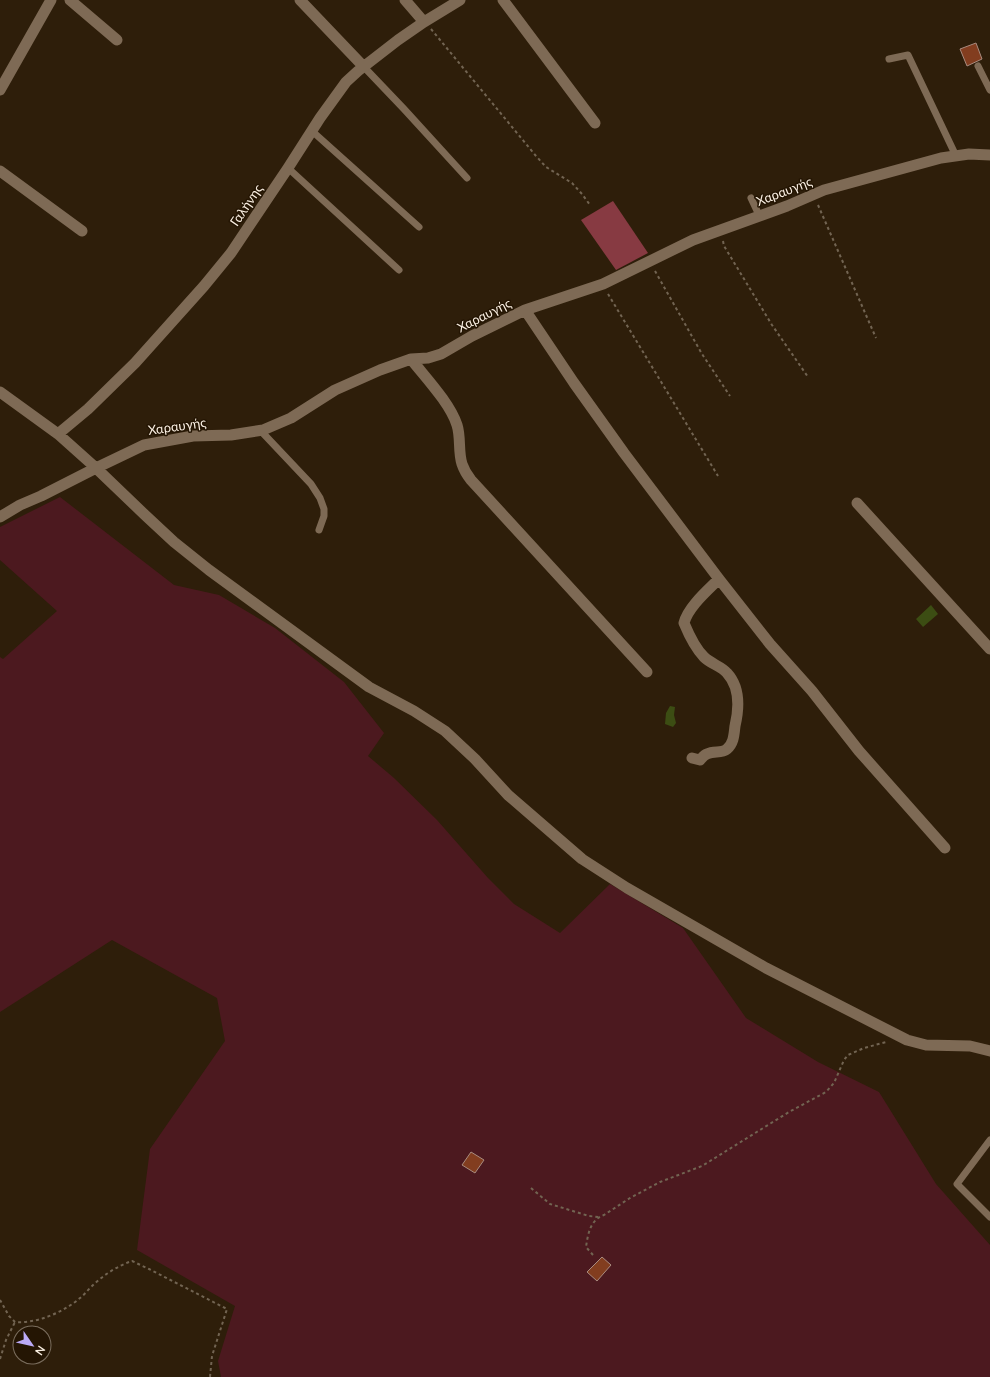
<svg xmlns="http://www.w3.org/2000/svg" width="990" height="1377" font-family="Lato,sans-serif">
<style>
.green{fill:#4c191f}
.forest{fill:#873a42}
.water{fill:#3c4d13}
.building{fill:#823d1f;stroke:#a88b7f}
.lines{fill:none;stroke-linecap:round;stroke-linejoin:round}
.path{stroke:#726452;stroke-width:2;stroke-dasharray:3 3;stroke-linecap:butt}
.service{stroke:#7e6a55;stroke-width:7}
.minor{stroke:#7e6a55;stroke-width:11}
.labels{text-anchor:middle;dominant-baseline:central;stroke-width:3;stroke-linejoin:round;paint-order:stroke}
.street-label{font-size:13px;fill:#fbf0e3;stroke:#241503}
</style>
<rect width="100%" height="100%" fill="#2e1e0a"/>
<path class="green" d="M60,497L174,585L219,595L275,628L344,682L384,733L368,756L394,778L437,820L488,878L514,904L560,933L610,884L683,928L746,1018L818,1062L879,1092L936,1184L990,1245V1377H221L218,1361L235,1306L137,1250L150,1149L225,1041L217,998L112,940L0,1012V657L3,659L57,611L0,560V527Z"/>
<path class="forest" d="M613,201L648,253L616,270L581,220Z"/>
<path class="water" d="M931,605L938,614L923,627L916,619Z
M670,706L675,707L674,715L676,723L673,727L665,724L666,713Z"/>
<path class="building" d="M976,43L982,59L967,66L960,49Z
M471,1152L484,1160L475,1173L462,1165Z
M602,1257L611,1265L597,1281L587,1272Z"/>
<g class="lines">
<path class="path" d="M431,29L536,156L546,167L572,183L582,194L590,205
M818,205L876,338
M723,241L724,246L772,325L808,377
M655,271L702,354L730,396
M608,294L718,476
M531,1188L550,1204L589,1216L598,1217
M593,1255L586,1247C588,1234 590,1220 604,1215L630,1198L660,1182L702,1166L789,1112L826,1092L834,1083L844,1060L848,1055L864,1048L886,1042
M0,1300L9,1316L15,1322C36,1324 64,1312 80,1298C84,1295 87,1291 91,1287C102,1276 117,1266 132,1261L149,1269L227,1309L212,1356L210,1377
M0,1359L6,1340L15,1322"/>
<path class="service" d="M889,59L908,55L956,156
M363,66L404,109L467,178
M978,66L990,90
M312,131L419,227
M288,168L399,270
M751,198L759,215
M260,430L311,484L320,498L324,509V516L319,530
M990,1140L957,1184L990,1217"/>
<path class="minor" d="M70,0L117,40
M300,0L363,66
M405,0L424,22
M503,0L595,123
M0,90L51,0
M0,171L82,231
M525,310L574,383L624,453L719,579L770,644L812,691L859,751L945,848
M411,359C425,377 450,403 457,425C461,437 458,452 462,464C464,470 467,475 471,480L647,672
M0,392L58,434L96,468L145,515L174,542L209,570L369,687L414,711L445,731L475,759L508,795L582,859L627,888L766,968L907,1040L926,1045L970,1046L990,1051
M58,434L88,409L135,363L204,286L231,253L288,168L320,118L346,82L358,71L398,40L424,22L460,0
M857,503L990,649
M0,517L20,505L41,496L96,468L144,445L193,436L231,435L263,430L291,418L335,390L380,370L411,359L428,358L441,354L472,336L525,310L603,284L693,240L787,206L824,190L941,158L969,154L990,155
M692,758L700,760C702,758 704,755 707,754C714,750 721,754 727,749C734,743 734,734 735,726C739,709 740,687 727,673C721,666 711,664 704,657C695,648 689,635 684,623C688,607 708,590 719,579"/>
</g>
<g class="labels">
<g class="street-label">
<text transform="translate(784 191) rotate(-21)">Χαραυγής</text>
<text transform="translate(246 205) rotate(-56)">Γαλήνης</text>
<text transform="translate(484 315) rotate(-27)">Χαραυγής</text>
<text transform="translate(177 426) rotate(-8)">Χαραυγής</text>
</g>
</g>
<g transform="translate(32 1345) rotate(124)"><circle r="19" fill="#241503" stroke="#7a6d5d"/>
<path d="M0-3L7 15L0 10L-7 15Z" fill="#bbaaf6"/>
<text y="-6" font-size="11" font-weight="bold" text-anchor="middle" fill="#fbf0e3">N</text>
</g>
</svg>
